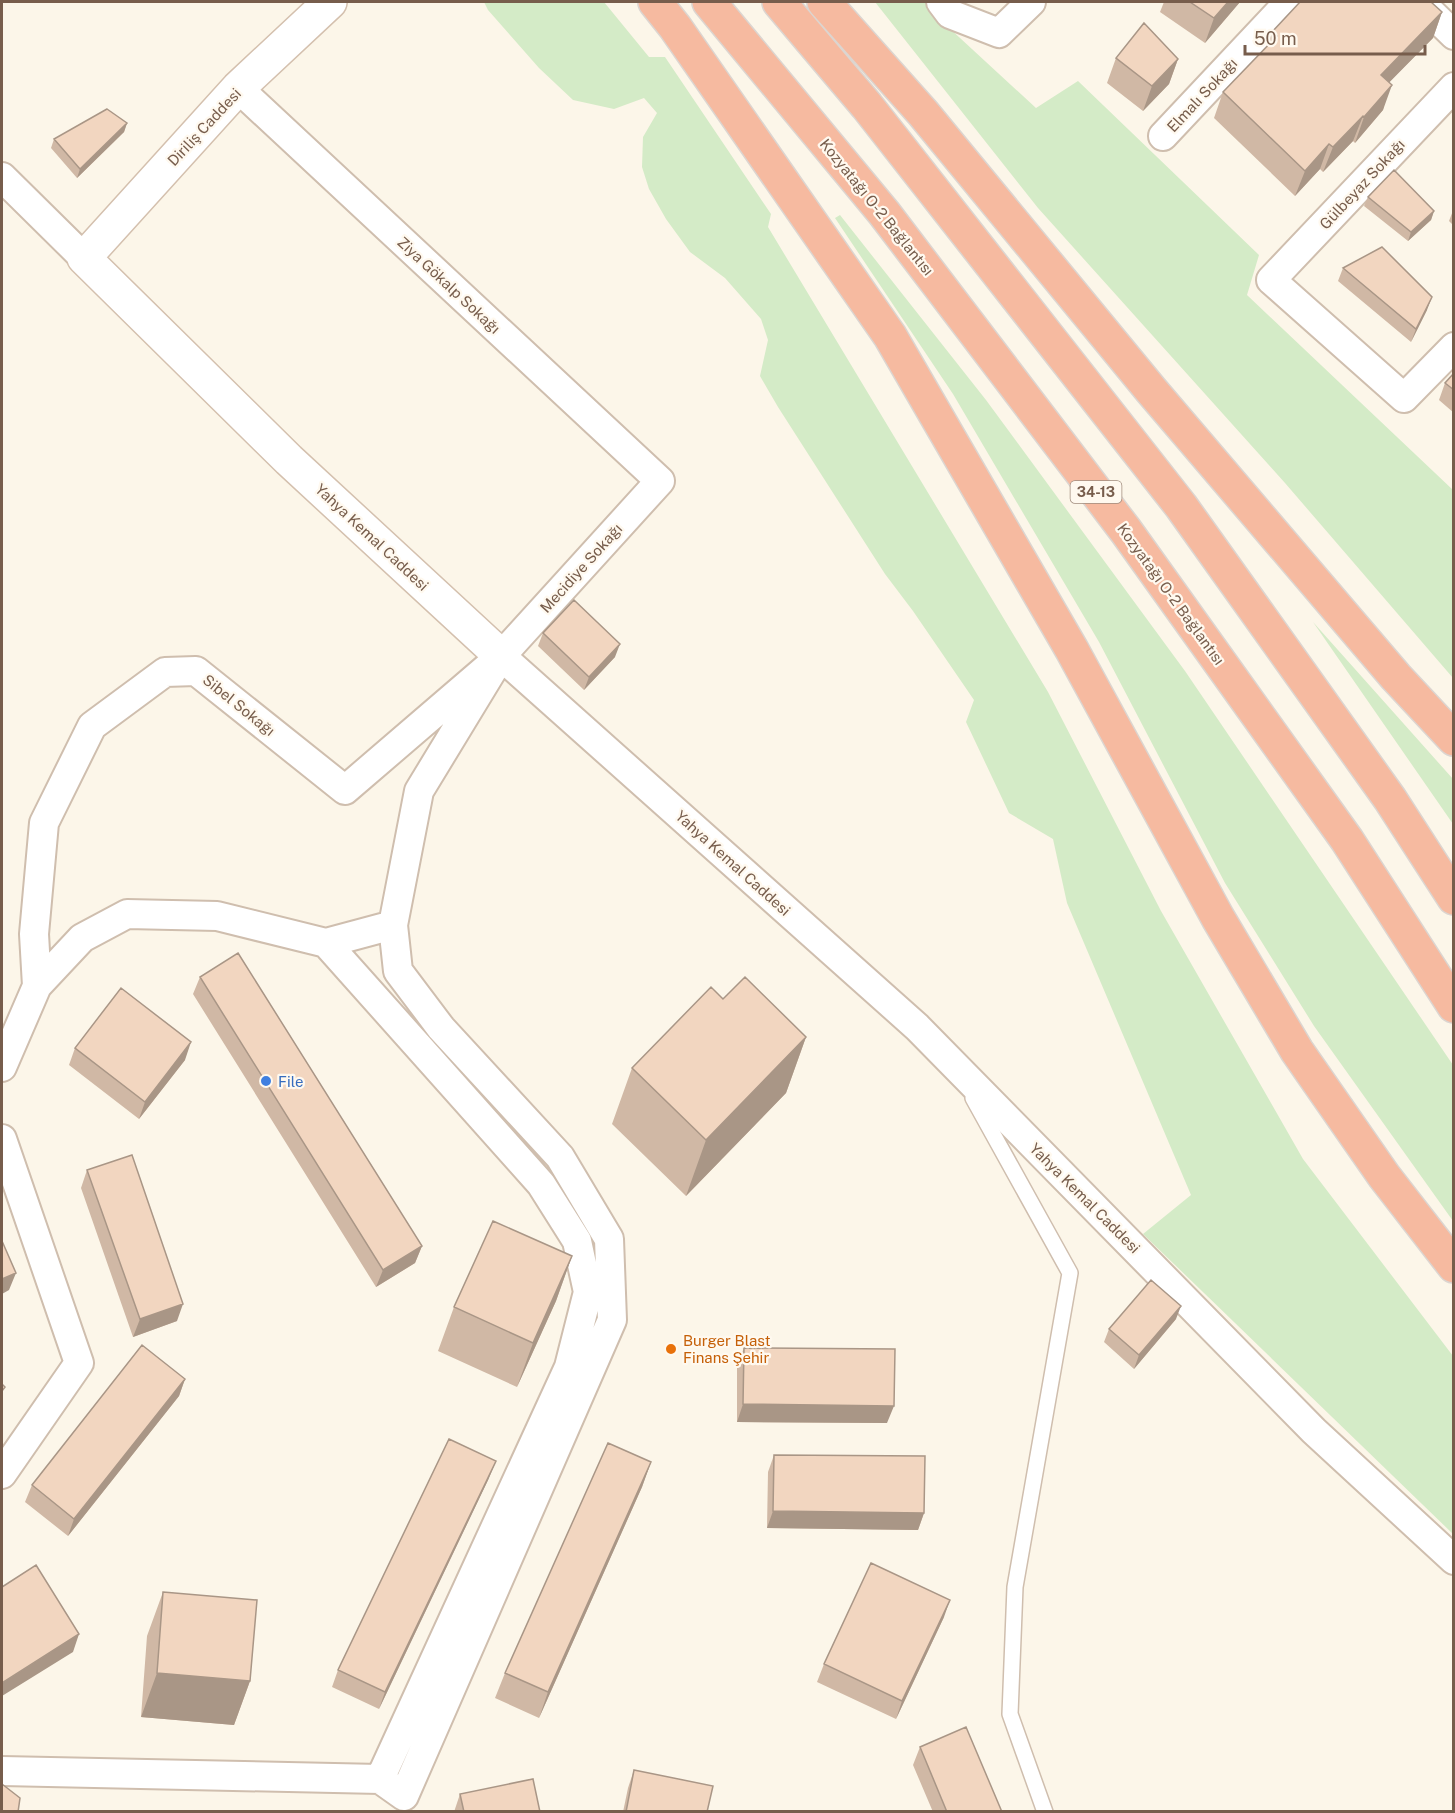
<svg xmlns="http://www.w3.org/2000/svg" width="1455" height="1813" font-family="'Public Sans',sans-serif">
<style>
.green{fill:#d4ebc7}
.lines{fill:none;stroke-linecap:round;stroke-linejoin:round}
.lane-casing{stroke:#cfbeae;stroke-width:18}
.street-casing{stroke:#cfbeae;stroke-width:32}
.secondary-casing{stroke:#d4c0ae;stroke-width:36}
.highway-casing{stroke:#dcd5d0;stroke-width:36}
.lane{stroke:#fff;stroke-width:15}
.street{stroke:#fff;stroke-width:28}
.secondary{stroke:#fff;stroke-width:33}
.highway{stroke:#f6baa0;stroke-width:33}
.wall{fill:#d0b8a5}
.shaded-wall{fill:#a99686}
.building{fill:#f2d6c0;stroke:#a99686;stroke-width:1.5}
.shop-dot{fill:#3f7fe0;stroke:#fff9ef;stroke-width:2}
.food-dot{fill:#e8710a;stroke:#fff9ef;stroke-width:2}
.labels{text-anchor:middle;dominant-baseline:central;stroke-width:4.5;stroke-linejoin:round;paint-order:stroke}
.shield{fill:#fff9ef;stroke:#a08c7d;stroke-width:1.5}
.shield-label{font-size:14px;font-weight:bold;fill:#775d4c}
.street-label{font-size:15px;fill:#775d4c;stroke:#fff9ef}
.shop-label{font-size:15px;fill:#366cbe;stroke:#fff9ef;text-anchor:start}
.food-label{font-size:15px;fill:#c56008;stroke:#fff9ef;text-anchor:start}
</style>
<rect width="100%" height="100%" fill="#fcf6e9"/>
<path class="green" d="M484,2H604L649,57H665L771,214L768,227L1048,692L1161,911L1303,1159L1453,1356V1534L1143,1234L1191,1195L1067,903L1053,839L1009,813L966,722L974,700L913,611L885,574L778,407L760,376L768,340L761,319L725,278L690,252L666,219L649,189L642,167L643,137L657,113L644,98L614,109L573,100L539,68L488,10Z
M875,2H925L934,14L1036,108L1078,81L1259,255L1247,295L1453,490V678L1285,483L1038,208Z
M840,215L986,400L1185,671L1453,1065V1221L1314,1026L1225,883L1099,642L953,394L835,218Z
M1313,622L1453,779V824Z"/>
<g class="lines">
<g class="lane-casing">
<path id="lane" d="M973,1098L1070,1273L1015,1587L1010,1714L1045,1812"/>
</g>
<g class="street-casing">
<path id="street" d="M941,2L950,14L999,33L1031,2
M1420,2L1454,35
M1454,87L1271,280L1404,398L1454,347
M1163,136L1289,2
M2,177L84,258
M501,656L917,1027L1314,1431L1454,1560
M326,943L541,1184L577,1241L588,1292L569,1367L380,1779
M37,986L34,934L44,823L92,726L165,672L196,671L345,790L501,656L660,481L238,88
M2,1067L37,986L82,938L127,914L217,916L326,943L393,925
M2,1139L79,1363L2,1474
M2,1771L380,1779L404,1796L612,1320L609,1239L560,1157L441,1028L398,971L393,925L419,791L501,656"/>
</g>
<g class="secondary-casing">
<path id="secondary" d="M330,2L238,88L84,258L289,460L501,656"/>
</g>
<g class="highway-casing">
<path id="highway" d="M655,2L675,27L890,336L1072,650L1218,918L1297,1051L1384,1176L1454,1266
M709,2L884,213L1126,531L1347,840L1454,1006
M779,2L867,106L1181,506L1390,799L1454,898
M824,2L923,113L1151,390L1396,677L1454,739"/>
</g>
<use href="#lane" class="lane"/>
<use href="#street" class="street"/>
<use href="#secondary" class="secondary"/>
<use href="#highway" class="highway"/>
</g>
<path class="wall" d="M1164,2H1240L1205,43L1160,12Z
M1442,12L1433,38L1389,82L1383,110L1355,143L1353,141L1323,172L1320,169L1295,196L1214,118L1223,92L1267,47L1272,32Z
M1116,58L1178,59L1169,84L1143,111L1107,83Z
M127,123L124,132L77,178L51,148L54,139Z
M1368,197L1434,211L1431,220L1408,241L1364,206Z
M1454,208V226L1449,221Z
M1343,268L1427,310L1411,342L1338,281Z
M1454,373V413L1439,400L1445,383Z
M543,633L615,657L584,690L538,646Z
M200,977L422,1246L415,1263L376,1287L193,994Z
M806,1037L786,1093L686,1196L612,1124L632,1068Z
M75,1048L185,1060L139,1119L69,1065Z
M87,1170L177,1321L133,1337L81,1188Z
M572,1256L556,1301L517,1387L438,1351L454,1307Z
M1176,1319L1134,1369L1104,1342L1109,1329Z
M744,1348L887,1423L737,1422V1365Z
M185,1379L179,1396L68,1536L25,1502L32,1485Z
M774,1455L924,1513L918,1530L767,1528L768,1472Z
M651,1462L642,1487L539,1718L495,1698L505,1673Z
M489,1478L379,1709L332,1687L338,1670Z
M163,1592L250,1681L234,1725L141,1717L147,1636Z
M944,1617L896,1719L817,1682L824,1664Z
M920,1747L1002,1812H933L913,1765Z
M634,1770L707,1812H623L628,1788Z
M460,1794L540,1812H454Z"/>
<path class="shaded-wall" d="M1228,2H1240L1205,43L1214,18Z
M1442,12L1433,38L1372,100L1381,75Z
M1178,59L1169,84L1143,111L1152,86Z
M1392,85L1383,110L1355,143L1364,117Z
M1363,116L1353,141L1323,172L1333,147Z
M127,123L124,132L77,178L80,169Z
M1329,144L1320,169L1295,196L1305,171Z
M1434,211L1431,220L1408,241L1411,232Z
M1432,297L1427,310L1411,342L1416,329Z
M620,644L615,657L584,690L589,677Z
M806,1037L786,1093L686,1196L706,1140Z
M191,1042L185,1060L139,1119L145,1102Z
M422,1246L415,1263L376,1287L383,1270Z
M572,1256L556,1301L517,1387L533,1343Z
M16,1273L9,1290L2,1294V1279Z
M183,1304L177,1321L133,1337L140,1319Z
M1181,1306L1176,1319L1134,1369L1139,1355Z
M185,1379L179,1396L68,1536L74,1519Z
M743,1404L894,1406L887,1423L737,1422Z
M496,1461L489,1478L379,1709L385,1692Z
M651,1462L642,1487L539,1718L548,1692Z
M773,1511L924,1513L918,1530L767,1528Z
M950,1600L944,1617L896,1719L902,1701Z
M79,1634L73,1652L2,1696V1683Z
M157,1673L250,1681L234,1725L141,1717Z"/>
<path class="building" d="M1190,2H1228L1214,18Z
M1300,2H1431L1442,12L1381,75L1392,85L1364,117L1363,116L1333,147L1329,144L1305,171L1223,92L1277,36L1272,32Z
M1144,23L1178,59L1152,86L1116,58Z
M107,109L127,123L80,169L54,139Z
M1394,170L1434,211L1411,232L1368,197Z
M1382,247L1432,297L1416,329L1343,268Z
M1454,373V390L1445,383Z
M574,600L620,644L589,677L543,633Z
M238,953L422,1246L383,1270L200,977Z
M745,977L806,1037L706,1140L632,1068L711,987L723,999Z
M121,988L191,1042L145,1102L75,1048Z
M132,1155L183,1304L140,1319L87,1170Z
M493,1221L572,1256L533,1343L454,1307Z
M2,1241L16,1273L2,1279Z
M1151,1280L1181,1306L1139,1355L1109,1329Z
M142,1345L185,1379L74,1519L32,1485Z
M744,1348L895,1349L894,1406L743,1404Z
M2,1384L5,1387L2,1391Z
M449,1439L496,1461L385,1692L338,1670Z
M608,1443L651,1462L548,1692L505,1673Z
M774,1455L925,1456L924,1513L773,1511Z
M871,1563L950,1600L902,1701L824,1664Z
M36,1565L79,1634L2,1683V1587Z
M163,1592L257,1600L250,1681L157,1673Z
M966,1727L1002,1812H947L920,1747Z
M634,1770L713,1786L707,1812H626Z
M533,1779L540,1812H464L460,1794Z
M2,1784L20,1798L18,1812H2Z"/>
<circle class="shop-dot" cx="266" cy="1081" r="6"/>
<circle class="food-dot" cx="671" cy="1349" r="6"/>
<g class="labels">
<rect class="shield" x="1070.5" y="481" width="51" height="22" rx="4.5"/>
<g class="shield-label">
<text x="1096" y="492">34-13</text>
</g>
<g class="street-label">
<text transform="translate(1202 95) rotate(-47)">Elmalı Sokağı</text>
<text transform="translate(204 127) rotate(-47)">Diriliş Caddesi</text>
<text transform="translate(1362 184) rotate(-47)">Gülbeyaz Sokağı</text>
<text transform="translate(877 207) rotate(51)">Kozyatağı O-2 Bağlantısı</text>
<text transform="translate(449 285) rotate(43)">Ziya Gökalp Sokağı</text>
<text transform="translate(372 537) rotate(43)">Yahya Kemal Caddesi</text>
<text transform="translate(581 568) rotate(-48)">Mecidiye Sokağı</text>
<text transform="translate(1171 594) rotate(54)">Kozyatağı O-2 Bağlantısı</text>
<text transform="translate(239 705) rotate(39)">Sibel Sokağı</text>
<text transform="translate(733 863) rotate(42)">Yahya Kemal Caddesi</text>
<text transform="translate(1085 1198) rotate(45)">Yahya Kemal Caddesi</text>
</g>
<g class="shop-label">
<text x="278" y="1081">File</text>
</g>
<g class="food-label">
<text x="683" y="1340">Burger Blast<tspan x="683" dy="17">Finans Şehir</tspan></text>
</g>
</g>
<rect width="1455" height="1813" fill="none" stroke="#775d4c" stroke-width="6"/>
<path d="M1245 45v9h180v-9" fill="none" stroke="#775d4c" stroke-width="3"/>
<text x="1254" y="45" font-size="18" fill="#775d4c" stroke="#fff9ef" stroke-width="4.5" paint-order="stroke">50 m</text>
</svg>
